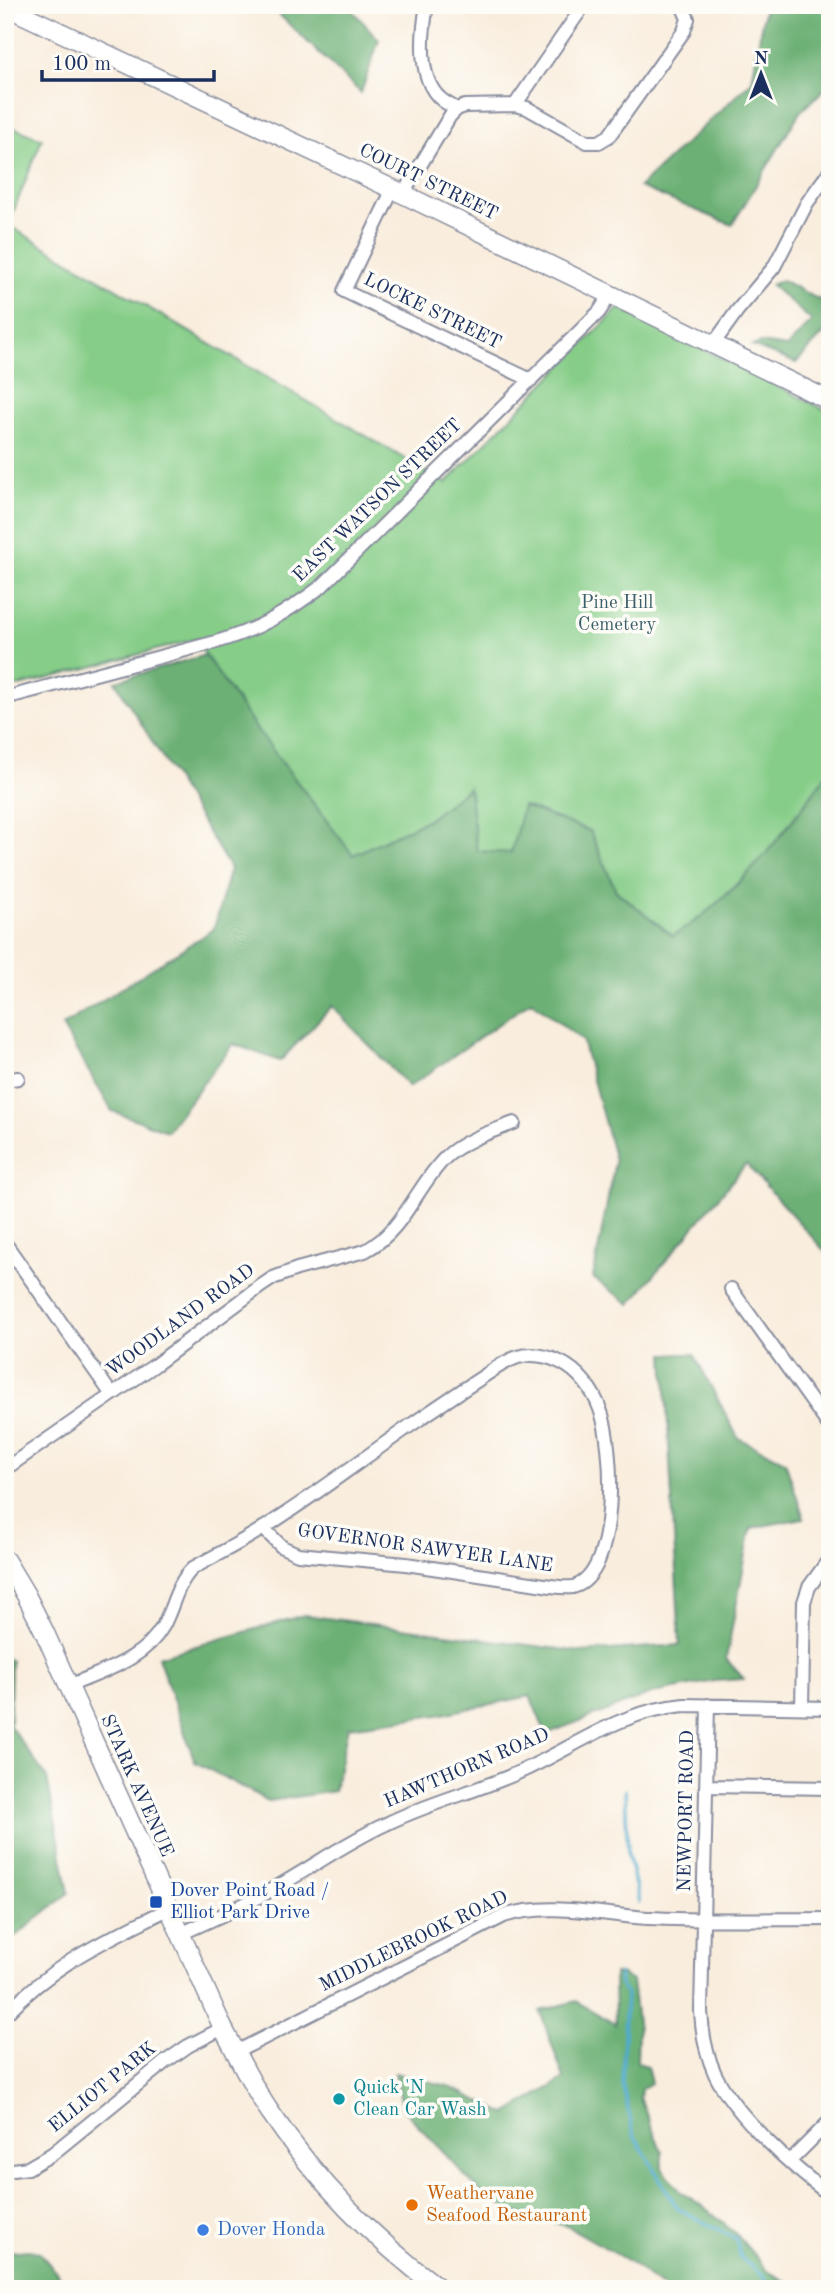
<svg xmlns="http://www.w3.org/2000/svg" width="835" height="2294" font-family="'Old Standard TT',serif">
<style>
.green{fill:#86cd88;stroke:#507e73;stroke-width:2}
.forest{fill:#6cb074;stroke:#447069;stroke-width:2}
.lines{fill:none;stroke-linecap:round;stroke-linejoin:round}
.stream{stroke:#50abce;stroke-width:3.5}
.street-casing{stroke:#8a8e9e;stroke-width:16}
.secondary-casing{stroke:#8a8e9e;stroke-width:21}
.street{stroke:#fff;stroke-width:12}
.secondary{stroke:#fff;stroke-width:18}
.transit-dot{fill:#1a4fb4;stroke:#fdfcf7;stroke-width:2.5}
.culture-dot{fill:#0f9aa8;stroke:#fdfcf7;stroke-width:2.5}
.food-dot{fill:#e8710a;stroke:#fdfcf7;stroke-width:2.5}
.shop-dot{fill:#3f7fe0;stroke:#fdfcf7;stroke-width:2.5}
.labels{text-anchor:middle;dominant-baseline:central;stroke-width:7;stroke-linejoin:round;paint-order:stroke}
.street-label{font-size:19px;fill:#1b2f5e;stroke:#fdfcf7}
.park-label{font-size:19px;fill:#3b5e6b;stroke:#fdfcf7}
.transit-label{font-size:19px;fill:#164399;stroke:#fdfcf7;text-anchor:start}
.culture-label{font-size:19px;fill:#0d838f;stroke:#fdfcf7;text-anchor:start}
.food-label{font-size:19px;fill:#c56008;stroke:#fdfcf7;text-anchor:start}
.shop-label{font-size:19px;fill:#366cbe;stroke:#fdfcf7;text-anchor:start}
</style>
<rect width="100%" height="100%" fill="#fdfcf7"/>
<filter id="ink" filterUnits="userSpaceOnUse"><feTurbulence type="fractalNoise" baseFrequency=".0143" numOctaves="2"/><feDisplacementMap in="SourceGraphic" scale="14" xChannelSelector="R" yChannelSelector="G"/><feConvolveMatrix kernelMatrix="1 2 1 2 8 2 1 2 1" color-interpolation-filters="sRGB"/></filter>
<filter id="wash" filterUnits="userSpaceOnUse"><feTurbulence type="fractalNoise" baseFrequency=".00686" numOctaves="4" result="noise"/><feDisplacementMap in="SourceGraphic" scale="28" xChannelSelector="R" yChannelSelector="G"/><feGaussianBlur stdDeviation="1.57" result="paint"/><feColorMatrix in="noise" values="0 0 0 0 0 0 0 0 0 0 0 0 0 0 0 0 0 1.4 0 .05"/><feComposite in="paint" operator="in"/></filter>
<g filter="url(#wash)">
<rect width="100%" height="100%" fill="#f9eddd"/>
<path class="green" d="M5,124L42,139L8,225L446,483L619,308L830,412V770L762,860L703,916L673,936L616,891L589,831L524,806L511,854L477,851L469,788L429,819L353,856L255,727L205,655L197,639L5,690Z"/>
<path class="forest" d="M251,5H353V11L379,40L361,93L271,7Z
M765,5H830V84L800,112L732,225L639,187L752,81Z
M782,280L819,300L830,294V327L796,363L752,346L760,343L787,347L812,321L771,285Z
M205,655L255,727L353,855L429,819L469,787L477,851L511,853L523,806L590,831L616,891L673,936C739,895 785,832 830,770V1257L746,1164L630,1304L593,1278L615,1161L582,1040L531,1001L409,1087L332,1006L280,1061L233,1044L167,1131L112,1111L62,1026L214,929L230,868L115,681Z
M664,1354H694L738,1438L785,1461L804,1518L751,1528L726,1659L744,1679L715,1681L654,1693L546,1734L530,1696L438,1715L348,1727L334,1791L268,1801L195,1762L158,1657L304,1615L581,1652L680,1645Z
M5,1657L11,1661L10,1726L47,1778L69,1893L5,1945Z
M614,1974H621L632,1981L638,2030L637,2062L647,2067L651,2083L641,2089L640,2098L662,2152V2168L681,2192L703,2206L738,2236L767,2271L800,2289H666L625,2259L567,2226L511,2211L482,2194L403,2109L395,2073L448,2086L506,2114L564,2079L540,2011L576,2001L615,2024Z
M29,2250L39,2252L70,2289H5V2252Z"/>
<g class="lines">
<path class="stream" d="M625,1790L628,1854L639,1902
M619,1974L620,1985L626,1993L622,2083L634,2135L677,2208L736,2239L741,2258L762,2275L772,2289"/>
</g>
</g>
<g filter="url(#ink)">
<g class="lines">
<g class="street-casing">
<path id="street" d="M427,5C422,33 417,80 442,100C447,104 452,106 457,109
M515,105L584,5
M393,189L344,291L531,380
M403,194L450,116L457,109L465,106L515,105L527,108L587,142H599L609,136L684,31L688,19L682,5
M714,343L737,311L774,267L807,203L830,171
M5,698L216,642C260,629 286,613 322,586L599,312L611,294
M5,1080L18,1078
M5,1243L112,1395
M731,1289L830,1427
M5,1469L155,1365L261,1286L273,1278L297,1269L365,1251C405,1230 416,1186 446,1157C464,1140 491,1132 514,1123
M69,1686C103,1671 144,1660 163,1626C174,1606 176,1584 193,1568C216,1555 240,1543 262,1529C313,1497 361,1460 411,1425C434,1409 458,1393 481,1378C493,1370 505,1361 518,1357C532,1353 547,1356 560,1362C579,1371 593,1390 600,1409C614,1444 620,1575 573,1587C566,1588 558,1587 551,1586L406,1564L298,1554L282,1547L263,1528
M708,1705L701,2011C702,2033 706,2054 715,2074C735,2115 793,2168 830,2195
M802,1707L804,1602L809,1587L830,1558
M706,1786L830,1788
M180,1934C209,1921 239,1908 266,1893C307,1871 344,1843 386,1824C430,1802 479,1791 524,1770C580,1744 620,1711 684,1705L830,1708
M5,2015C55,1962 105,1941 168,1909
M236,2052L504,1916C549,1901 601,1915 648,1918C708,1921 769,1919 830,1919
M790,2161L830,2121
M5,2171L28,2168L52,2154L165,2062L188,2046L223,2028"/>
</g>
<g class="secondary-casing">
<path id="secondary" d="M5,6L403,194L830,401
M5,1560L26,1595L44,1631L223,2028C238,2056 252,2086 270,2112C316,2180 374,2240 440,2289"/>
</g>
<use href="#street" class="street"/>
<use href="#secondary" class="secondary"/>
</g>
</g>
<rect class="transit-dot" x="149" y="1895" width="14" height="14" rx="3.5"/>
<circle class="culture-dot" cx="339" cy="2099" r="7"/>
<circle class="food-dot" cx="412" cy="2205" r="7"/>
<circle class="shop-dot" cx="203" cy="2230" r="7"/>
<g class="labels">
<g class="street-label">
<text transform="translate(428 183) rotate(26)">COURT STREET</text>
<text transform="translate(432 312) rotate(26)">LOCKE STREET</text>
<text transform="translate(378 501) rotate(-44)">EAST WATSON STREET</text>
<text transform="translate(181 1321) rotate(-36)">WOODLAND ROAD</text>
<text transform="translate(425 1549) rotate(8)">GOVERNOR SAWYER LANE</text>
<text transform="translate(467 1769) rotate(-23)">HAWTHORN ROAD</text>
<text transform="translate(136 1786) rotate(66)">STARK AVENUE</text>
<text transform="translate(687 1811) rotate(-89)">NEWPORT ROAD</text>
<text transform="translate(414 1942) rotate(-26)">MIDDLEBROOK ROAD</text>
<text transform="translate(103 2088) rotate(-39)">ELLIOT PARK</text>
</g>
<g class="park-label">
<text x="617" y="603">Pine Hill<tspan x="617" dy="22">Cemetery</tspan></text>
</g>
<g class="transit-label">
<text x="170" y="1891">Dover Point Road /<tspan x="170" dy="22">Elliot Park Drive</tspan></text>
</g>
<g class="culture-label">
<text x="353" y="2088">Quick 'N<tspan x="353" dy="22">Clean Car Wash</tspan></text>
</g>
<g class="food-label">
<text x="426" y="2194">Weathervane<tspan x="426" dy="22">Seafood Restaurant</tspan></text>
</g>
<g class="shop-label">
<text x="217" y="2230">Dover Honda</text>
</g>
</g>
<rect width="835" height="2294" fill="none" stroke="#fdfcf7" stroke-width="28"/>
<g transform="translate(761 74)" stroke="#fdfcf7" stroke-width="5" paint-order="stroke">
<path d="M0-5L12 26L0 18L-12 26Z" fill="#1b2f5e"/>
<text y="-10" font-size="19" font-weight="bold" text-anchor="middle" fill="#1b2f5e">N</text>
</g>
<path d="M42 70v10h172v-10" fill="none" stroke="#1b2f5e" stroke-width="3.5"/>
<text x="52" y="70" font-size="21" fill="#1b2f5e" stroke="#fdfcf7" stroke-width="5" paint-order="stroke">100 m</text>
</svg>
